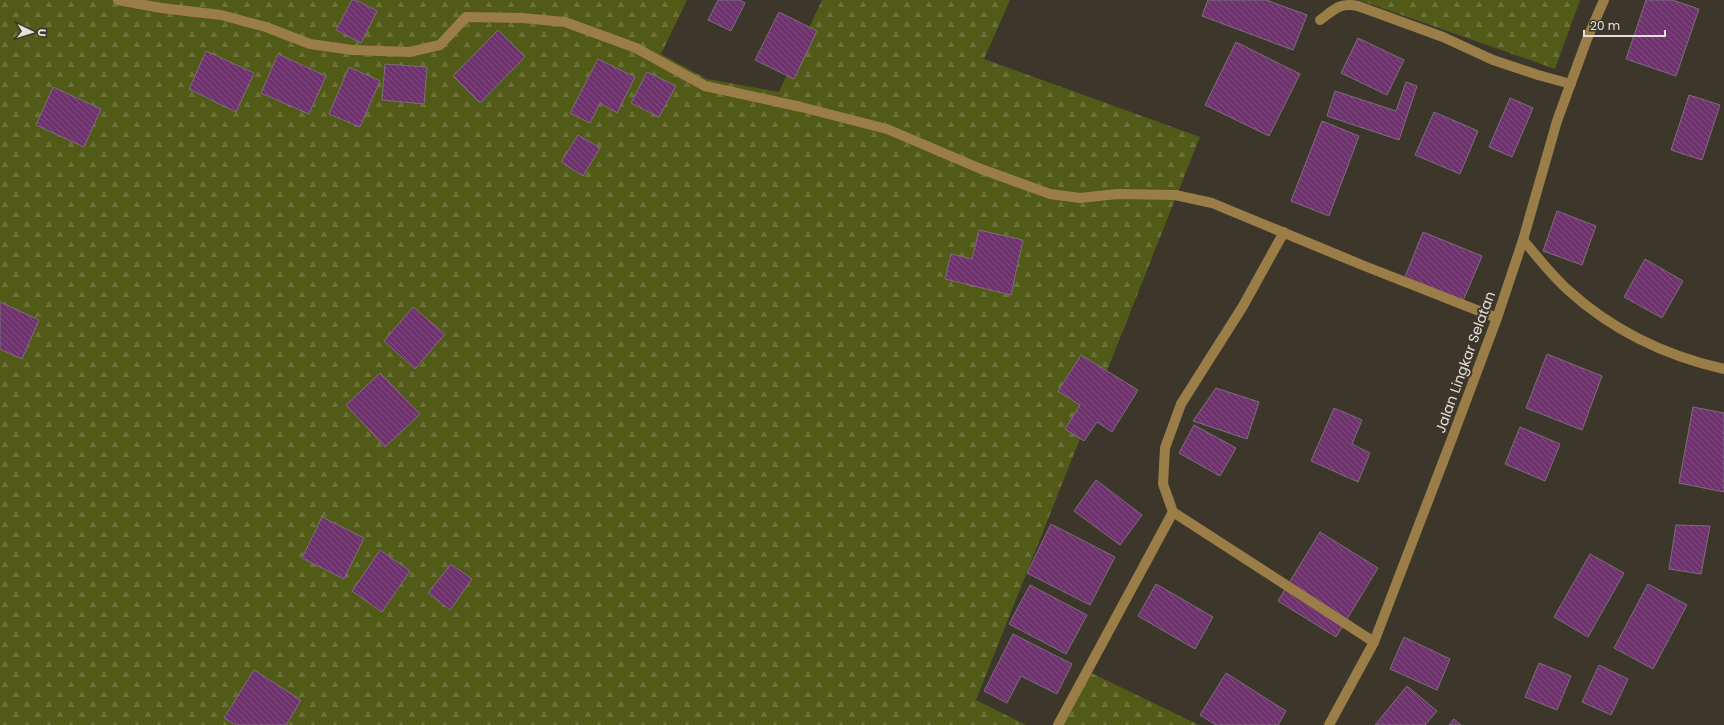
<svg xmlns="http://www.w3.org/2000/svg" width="1724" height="725" font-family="Poppins,sans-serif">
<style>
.forest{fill:url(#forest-firs)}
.building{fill:url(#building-back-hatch);stroke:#7b6f7a}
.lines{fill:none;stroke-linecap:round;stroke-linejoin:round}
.minor{stroke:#9b7d47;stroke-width:10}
.labels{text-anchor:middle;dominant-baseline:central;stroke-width:4;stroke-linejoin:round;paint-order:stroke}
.street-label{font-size:14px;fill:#e5e1da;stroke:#3d372b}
</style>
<defs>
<pattern id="forest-firs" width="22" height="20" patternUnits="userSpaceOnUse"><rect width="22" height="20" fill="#525a17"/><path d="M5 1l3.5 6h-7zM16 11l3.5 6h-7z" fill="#6b7138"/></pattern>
<pattern id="building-back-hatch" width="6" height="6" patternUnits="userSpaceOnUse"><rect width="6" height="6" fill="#6f326f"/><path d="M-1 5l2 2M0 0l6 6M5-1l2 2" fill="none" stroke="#834f83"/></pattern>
</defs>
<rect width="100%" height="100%" fill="#3d372b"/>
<path class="forest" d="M0,0H687L661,54L707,79L779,92L822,0H1010L984,59L1200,137L976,700L1026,725H0Z
M1359,0H1580L1555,69Z
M1083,669L1199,725H1059Z"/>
<path class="building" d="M352,0H356L377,11L361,43L336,30Z
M718,0H740L745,3L731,31L708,20Z
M1208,0H1266L1307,15L1293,50L1202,16Z
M1646,0H1672L1699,9L1676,76L1626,59Z
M779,12L817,31L794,79L755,60Z
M498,30L525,57L480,103L453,76Z
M1358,38L1404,60L1387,95L1341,73Z
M1236,42L1300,74L1269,136L1205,105Z
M206,51L254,73L236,112L189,89Z
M278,54L326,76L309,114L261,93Z
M598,59L635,77L617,113L600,103L590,123L570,113Z
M385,64L427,67L424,104L382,100Z
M349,67L380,81L360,127L329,114Z
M647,72L676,86L659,117L631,103Z
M1406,82L1417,86L1399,140L1327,116L1335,91L1396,111Z
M53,87L101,109L84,147L36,125Z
M1689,95L1720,105L1702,160L1671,150Z
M1510,98L1533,108L1512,157L1489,147Z
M1434,112L1478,131L1460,174L1415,155Z
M1322,121L1359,136L1329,216L1291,201Z
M578,135L600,148L583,176L561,162Z
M1557,211L1596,226L1582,265L1543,251Z
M979,230L1023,240L1011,295L945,279L951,254L972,259Z
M1423,232L1482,256L1463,301L1405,277Z
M1645,259L1683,281L1662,318L1624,297Z
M0,302L39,320L22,359L0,349Z
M413,307L445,334L415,369L384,341Z
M1547,354L1602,376L1582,430L1526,408Z
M1081,355L1138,390L1112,432L1097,422L1084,441L1065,429L1080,405L1058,391Z
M380,373L420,414L385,447L346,405Z
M1216,388L1259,402L1247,439L1193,421Z
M1693,407L1724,413V492L1679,483Z
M1334,408L1362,420L1352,444L1370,453L1358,482L1311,461Z
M1194,425L1236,448L1220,476L1179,453Z
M1520,427L1560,444L1545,481L1505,464Z
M1096,480L1142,515L1120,545L1074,511Z
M322,517L364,538L344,579L302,558Z
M1051,524L1115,557L1090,605L1027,573Z
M1676,525L1710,526L1701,574L1669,569Z
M1320,532L1378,568L1336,637L1278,601Z
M380,550L410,571L382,612L352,591Z
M1590,554L1624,573L1588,637L1554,617Z
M451,564L472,579L450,610L428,593Z
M1156,584L1213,617L1195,649L1138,616Z
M1648,584L1687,605L1653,669L1614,648Z
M1030,585L1087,615L1066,654L1009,624Z
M1013,634L1072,664L1057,694L1021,676L1007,703L984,691Z
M1404,637L1450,659L1437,690L1390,669Z
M1539,663L1571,676L1557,710L1525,697Z
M1599,665L1628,679L1611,715L1582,702Z
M254,670L301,700L286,725H236L224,718Z
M1226,673L1286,711L1278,725H1216L1200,715Z
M1407,686L1437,711L1425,725H1375Z
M1454,719L1461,725H1449Z"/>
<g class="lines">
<path class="minor" d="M118,0L161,8L221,15L266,27L310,44L352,50L409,52L440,45L466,17L522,18L565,22L636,48L705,86L801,107L887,129L981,169L1050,194L1080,198L1117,194L1175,195L1212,203L1362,265L1497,318
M1320,20C1334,10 1339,2 1358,6L1443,37L1493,60L1538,75L1571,84
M1523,240C1537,256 1551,275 1568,290C1612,330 1666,356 1724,369
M1173,512L1163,484L1165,448L1181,404L1243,306L1284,232
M1058,725L1173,512L1374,642
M1329,725L1374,642L1451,441L1497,318L1523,240L1557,121L1587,39L1604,0"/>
</g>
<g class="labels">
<g class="street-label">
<text transform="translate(1465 362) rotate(-70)">Jalan Lingkar Selatan</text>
</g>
</g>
<g transform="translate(32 32) rotate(94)" stroke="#3d372b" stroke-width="3" paint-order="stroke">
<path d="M0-3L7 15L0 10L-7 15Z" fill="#e5e1da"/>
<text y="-6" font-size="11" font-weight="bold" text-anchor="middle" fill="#e5e1da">U</text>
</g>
<path d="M1584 30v6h81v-6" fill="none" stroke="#e5e1da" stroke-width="2"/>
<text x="1590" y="30" font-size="12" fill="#e5e1da" stroke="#3d372b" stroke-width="3" paint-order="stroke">20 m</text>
</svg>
